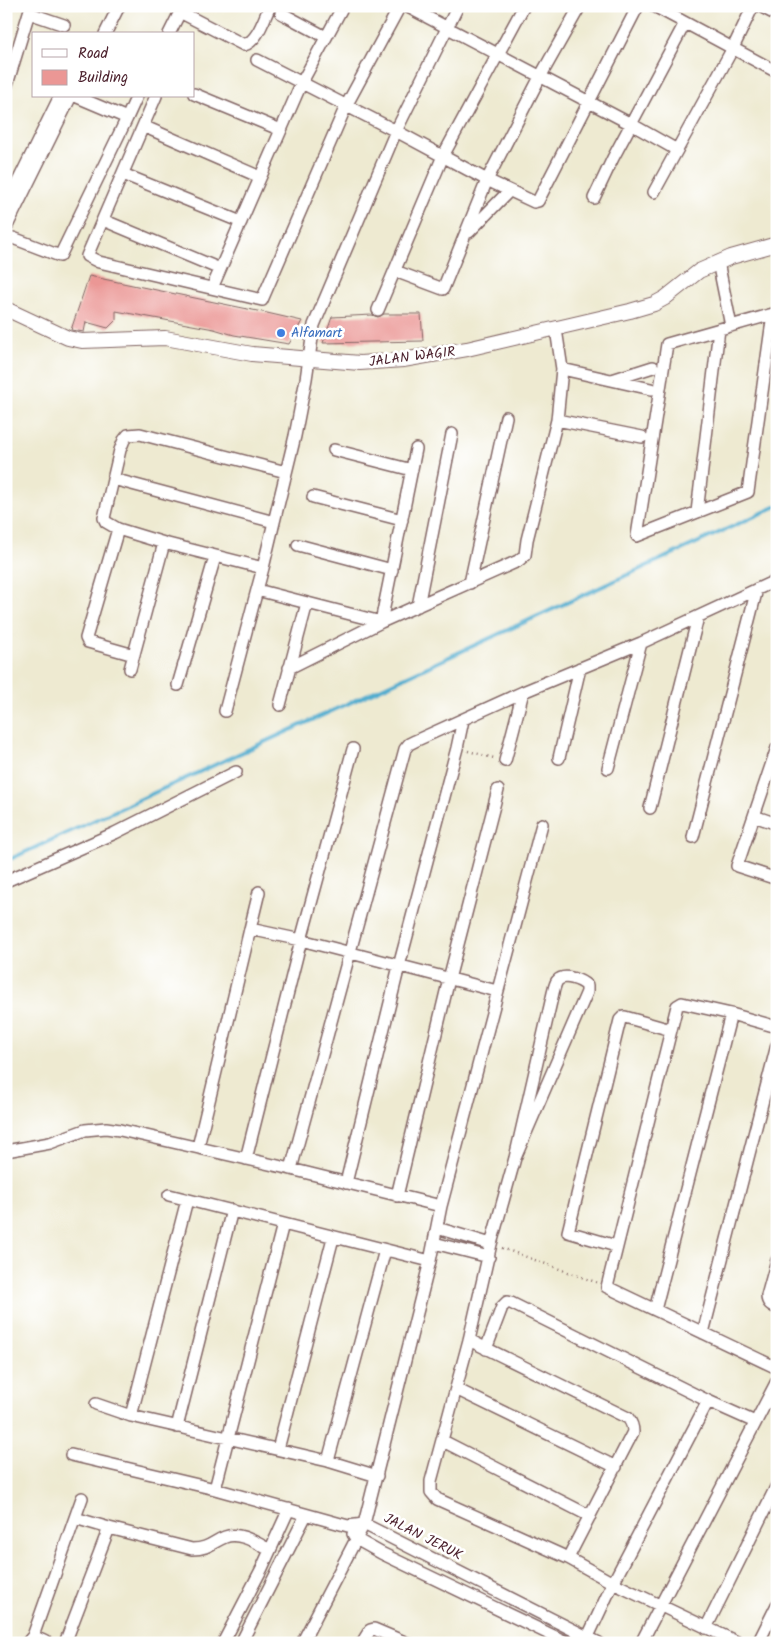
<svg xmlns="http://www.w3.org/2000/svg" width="783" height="1649" font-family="Kalam,sans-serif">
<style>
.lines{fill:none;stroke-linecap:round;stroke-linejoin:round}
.stream{stroke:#52adcf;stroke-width:4}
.building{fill:#eb9795}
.minor-casing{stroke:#836665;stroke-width:14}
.tertiary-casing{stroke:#836665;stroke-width:16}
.path{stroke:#836665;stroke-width:2.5;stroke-dasharray:1 4;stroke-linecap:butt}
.minor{stroke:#fff;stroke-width:11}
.tertiary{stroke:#fff;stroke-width:14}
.shop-dot{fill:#3f7fe0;stroke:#fff;stroke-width:2}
.labels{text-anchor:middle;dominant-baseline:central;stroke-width:5;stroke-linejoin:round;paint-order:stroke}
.shop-label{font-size:14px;fill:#366cbe;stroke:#fff;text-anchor:start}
.street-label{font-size:14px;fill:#4a1f2b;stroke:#fff}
</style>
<rect width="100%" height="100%" fill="#fff"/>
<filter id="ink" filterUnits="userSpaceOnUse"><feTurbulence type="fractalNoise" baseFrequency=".02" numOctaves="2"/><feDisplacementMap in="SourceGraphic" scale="10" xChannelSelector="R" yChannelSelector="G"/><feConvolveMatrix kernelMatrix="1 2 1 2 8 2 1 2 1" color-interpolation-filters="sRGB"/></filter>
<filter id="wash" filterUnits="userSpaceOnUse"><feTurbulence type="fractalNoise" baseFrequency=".0096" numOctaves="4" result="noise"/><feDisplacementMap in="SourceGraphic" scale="20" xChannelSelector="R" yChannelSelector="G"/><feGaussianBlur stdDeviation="1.12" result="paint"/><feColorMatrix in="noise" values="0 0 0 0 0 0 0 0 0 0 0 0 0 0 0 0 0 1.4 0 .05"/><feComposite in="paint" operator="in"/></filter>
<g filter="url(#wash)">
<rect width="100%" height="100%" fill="#eeead1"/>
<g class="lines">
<path class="stream" d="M6,861L777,506"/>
</g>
<g id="blocks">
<path class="building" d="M89,276L267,313L302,321L289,344L234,335L214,329L116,311V320L108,328L86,322L84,332L71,330Z
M384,314H421L423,341L323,343L332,317L372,315L378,317Z"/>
</g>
</g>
<g filter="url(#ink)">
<use href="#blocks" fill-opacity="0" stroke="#836665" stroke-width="1"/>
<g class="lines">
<g class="minor-casing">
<path id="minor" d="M406,6L631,124L677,150
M654,6L777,72
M760,6L777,15
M180,12L244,45C258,41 264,18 270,6
M29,13L64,25
M281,13L326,37
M105,34L119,6
M169,34L183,6
M257,60L396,131L487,180L534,202L538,201L638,6
M6,88L31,6
M194,94L281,130L301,84L343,6
M156,96L87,256L99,262L262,300L346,106L400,6
M127,118L137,96
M143,126L260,177
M123,174L241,222
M654,192L733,48L753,6
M594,198L613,158L685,23
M6,206L60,96
M103,220L220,269
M6,228L71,96
M469,232L509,191
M13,238L60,256L127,118L75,96
M718,262L731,326
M395,271L443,289L487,180L540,77L580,6
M212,288L281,130
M378,310L443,156L524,6
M773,314L748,492L637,536L667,344Z
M562,369L651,389
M612,380L653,367
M557,420L642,437
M334,450L412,470
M286,472L140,434L128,435L124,440L120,450L104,518L106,522L118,529L164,543L263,568L257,590L381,622L518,561L525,555L527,540L557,420L562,369L556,329
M113,479L274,522L295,436L306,379L314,325L396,131L458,6
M313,497L402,520
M697,512L719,329
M118,529L86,638L88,642L134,655
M298,545L392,570
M263,568L274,522
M470,583L506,417
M418,606L452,434
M289,668L381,622L416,449
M130,669L164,543
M178,685L215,557
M280,705L307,603
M225,711L257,590
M777,748L737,866L777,879
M559,758L580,668
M505,761L523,692
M608,768L641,643
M650,808L698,617
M754,816L777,824
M693,837L757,589
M6,881L115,833L236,772
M250,929L259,892
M731,1014L682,1003L677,1006L607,1287L777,1368
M198,1147L250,929L301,940L497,991
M6,1151L50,1143L85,1130L106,1128L120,1130L291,1169L441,1206
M515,1158L587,992V986C581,980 564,973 557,981C555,984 554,989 553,993L515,1158L491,1244L469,1340L431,1481V1492L437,1499L568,1558L613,1583L739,1643
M246,1159L301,940L353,749
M291,1169L405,749L409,744L415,741L523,692L641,643L777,580
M346,1183L399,966L457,748L463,720
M169,1195L430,1261
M397,1196L449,979L498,790
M437,1228L491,1244
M434,1243L489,1257
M616,1246L568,1232L620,1020L623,1017H625L671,1030
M777,1260L767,1296C767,1303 771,1305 777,1308
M655,1310L731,1014L777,1027
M703,1333L777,1045
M469,1340L628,1418C632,1423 633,1426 633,1432L568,1558
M486,1349L502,1307L507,1302L511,1303L708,1401L755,1422
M456,1389L616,1467
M96,1404L131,1416L328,1461L377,1476
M131,1416L187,1200
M177,1427L232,1210
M443,1441L590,1516
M278,1449L333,1238
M71,1455L215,1489L348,1526L364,1524L599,1643
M328,1461L385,1250
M215,1489L283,1224
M75,1518L109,1528L192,1549C209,1549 212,1542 225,1537C240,1531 258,1544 270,1550
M353,1534L356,1539L381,1553L568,1643
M706,1628L777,1485
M33,1636L48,1643
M27,1643L33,1636L82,1498
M65,1643L109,1528
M223,1643L262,1568L289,1509
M241,1643L306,1515
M302,1643L364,1524L430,1261L441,1206L542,824
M362,1643L370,1630L374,1629L407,1643
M585,1643L613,1583L708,1401
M641,1643L777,1381
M758,1643L777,1605"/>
</g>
<g class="tertiary-casing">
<path id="tertiary" d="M6,309L68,338L82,341L165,338L252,354L360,363L403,360L467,349L630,311L654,304L665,298L699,271L731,257L777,244"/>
</g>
<path class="path" d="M468,751L494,758
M502,1248L598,1283"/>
<use href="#minor" class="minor"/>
<use href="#tertiary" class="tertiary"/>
</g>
</g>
<circle class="shop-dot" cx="281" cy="333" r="5"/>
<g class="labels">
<g class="shop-label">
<text x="291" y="333">Alfamart</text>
</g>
<g class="street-label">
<text transform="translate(412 357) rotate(-7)">JALAN WAGIR</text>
<text transform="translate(423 1537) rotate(27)">JALAN JERUK</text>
</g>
</g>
<rect width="783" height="1649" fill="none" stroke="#fff" stroke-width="25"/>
<rect x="32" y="32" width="162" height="65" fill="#ffffff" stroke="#b7a5aa"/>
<rect x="42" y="49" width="25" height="8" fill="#ffffff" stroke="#b7a5aa"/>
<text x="78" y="58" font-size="15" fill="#4a1f2b">Road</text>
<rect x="42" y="70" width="25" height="15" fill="#eb9795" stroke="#b7a5aa"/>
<text x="78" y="82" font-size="15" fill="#4a1f2b">Building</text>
</svg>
